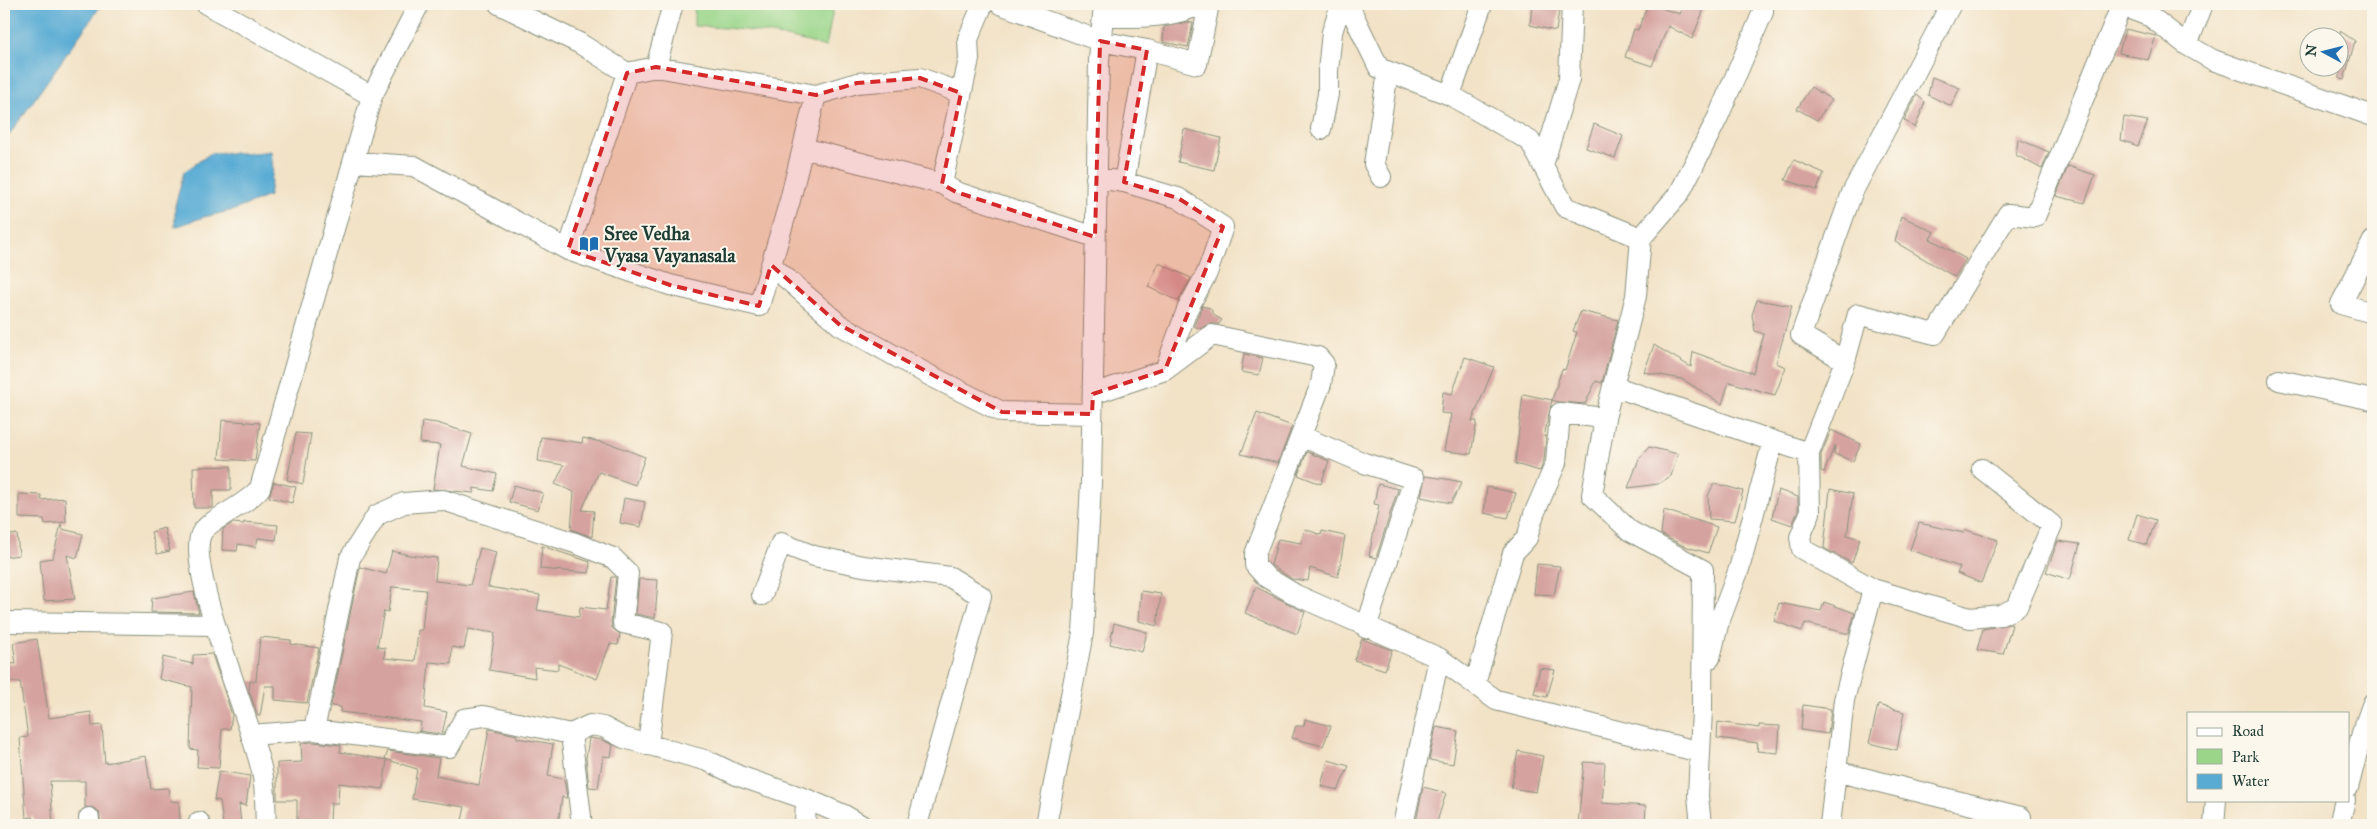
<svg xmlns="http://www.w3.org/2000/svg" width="2377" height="829" font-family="'IM FELL Great Primer',serif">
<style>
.green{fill:#9ad589;stroke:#5c895e}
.water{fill:#59abd4;stroke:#3c7484}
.building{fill:#d5a29f;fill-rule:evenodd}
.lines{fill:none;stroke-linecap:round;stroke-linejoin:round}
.minor-casing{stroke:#88907d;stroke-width:22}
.minor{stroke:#fff;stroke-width:20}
.marked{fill:#d62828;fill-opacity:0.2;stroke:#d62828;stroke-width:4;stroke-dasharray:10 6;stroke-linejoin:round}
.labels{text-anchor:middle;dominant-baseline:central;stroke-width:4;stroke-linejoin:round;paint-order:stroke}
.poi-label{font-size:19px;font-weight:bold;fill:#1f3d34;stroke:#fbf7ec;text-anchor:start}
</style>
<rect width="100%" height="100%" fill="#fbf7ec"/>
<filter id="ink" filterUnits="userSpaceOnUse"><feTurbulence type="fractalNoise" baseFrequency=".02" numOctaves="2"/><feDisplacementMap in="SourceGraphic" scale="10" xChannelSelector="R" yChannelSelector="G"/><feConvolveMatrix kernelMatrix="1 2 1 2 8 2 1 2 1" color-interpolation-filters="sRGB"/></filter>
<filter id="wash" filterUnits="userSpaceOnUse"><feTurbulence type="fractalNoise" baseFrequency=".0096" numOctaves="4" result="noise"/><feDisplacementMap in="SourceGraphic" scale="20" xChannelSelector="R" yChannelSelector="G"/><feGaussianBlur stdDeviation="1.12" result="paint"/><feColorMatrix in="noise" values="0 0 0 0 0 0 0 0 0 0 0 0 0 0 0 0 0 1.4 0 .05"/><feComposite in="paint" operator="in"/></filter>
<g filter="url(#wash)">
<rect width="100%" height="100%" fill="#f2e2c6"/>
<path class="green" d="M694,4H834L826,47C782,34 741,28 694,26Z"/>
<path class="water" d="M4,4H102L4,142Z
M271,151L273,169L269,196L234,210L204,217L175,227V206L184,172L211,153H255Z"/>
<g id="blocks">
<path class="building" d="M1532,4H1560L1556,31L1530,25Z
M1648,4L1680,14L1683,4H1706L1692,39L1668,26L1652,66L1625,57L1634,29L1638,30Z
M1187,22L1193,23L1188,47L1163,42L1164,27Z
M2125,29L2156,36L2148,60L2119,53Z
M2340,31L2355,41L2344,80L2340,79Z
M1932,77L1960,88L1951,106L1928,95Z
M1811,87L1832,100L1817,120L1797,109Z
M1917,95L1925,102L1915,128L1904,120Z
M2124,117L2148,121L2138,146L2121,140Z
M1594,124L1623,136L1615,158L1586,148Z
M1184,129L1221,138L1214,170L1178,162Z
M2018,139L2049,152L2042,169L2016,155Z
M1794,160L1824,173L1817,190L1785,180Z
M2068,166L2095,175L2085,203L2056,196Z
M1901,216L1934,232L1930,239L1966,259L1955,277L1895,242Z
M1159,263L1191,278L1178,301L1148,287Z
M1757,300L1792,306L1776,363L1786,367L1775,395L1729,382L1722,404L1682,379L1644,372L1654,345L1691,367L1693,352L1753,373L1764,334L1755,331L1752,315Z
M1202,306L1210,308L1215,316L1222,320L1219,324H1209L1200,329L1194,326Z
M1581,311L1618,320L1602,383L1596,381L1585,404L1558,402L1552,400L1562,369L1565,370L1577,332L1573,331Z
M1244,354L1263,358L1259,375L1241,372Z
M1465,357L1494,367L1472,421H1477L1471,454L1444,451L1451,414L1441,413L1443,392L1452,394Z
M1523,394L1552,400L1544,437H1546L1544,460L1540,471L1515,464Z
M1257,413L1292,426L1278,463L1241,454Z
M222,420L260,423L255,461L219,459Z
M422,421L437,423L472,434L463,466L497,474L493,491L474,488V493L433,489L440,445L420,443Z
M1831,430L1861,444L1853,461L1834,454L1835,445L1824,472L1821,471V455Z
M296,433L311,434L303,484L287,480Z
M541,437L582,443L583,438L614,445L645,457L635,485L599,472L582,510L594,511L592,537L571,529L574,492L555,484L564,465L538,461Z
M1649,447L1678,454L1671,476L1658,484L1628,488L1639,459Z
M1307,452L1329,461L1321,484L1298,475Z
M231,466V490H213V508H194L193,467Z
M1425,476L1446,479L1462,482L1451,503L1421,497Z
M274,482L296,487L292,503L269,497Z
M1714,483L1743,491L1735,521L1709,519L1708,496Z
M1378,484L1398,489L1376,558L1369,556L1379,505L1374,504Z
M514,485L543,493L538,510L509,502Z
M1487,487L1516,493L1508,518L1484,513Z
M1830,489L1853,494L1847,535L1860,539L1852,563L1824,548Z
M1778,490L1798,497V511L1792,525L1772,518Z
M19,494L41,495V500L65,498L66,522L45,524L44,519L19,518Z
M624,498L645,502L641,527L620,523Z
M1664,510L1717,527L1708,553L1684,546L1661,534Z
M2137,514L2156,520L2147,545L2129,540Z
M244,522L278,525L276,540L258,538L256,547L238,544L237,551L222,550L223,529L233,523L244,524Z
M1919,523L1964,533L1966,530L1998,540L1981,583L1957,573L1960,567L1910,550Z
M61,524L62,529L83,534L77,558L67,555L75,599L44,601L40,560L53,558Z
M164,528L170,551L157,554L151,532Z
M1305,529L1321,535L1322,531L1345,536L1338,577L1310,568L1308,581L1292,579L1271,565L1278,539L1301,543Z
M17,534L19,555L4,557V536Z
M2058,541L2080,544L2070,580L2046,572Z
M542,546L590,562L589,573L540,569Z
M480,548L496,552L488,587L540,595L537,610L579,617L580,607L606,610L611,577H616L611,622L612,628L620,634L618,645L610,644L597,679L558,664V670L534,667L535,678L489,670L495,633L468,629L464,649L452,647L451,664L429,662L425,708L447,712L442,734L418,731H420L421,722L340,712L341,707L331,706L360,567L386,574L392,551L409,555L437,558L435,581L470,585ZM392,587L426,590L422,630H418L415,661L384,658L385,648L377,647L384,611L388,612Z
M1537,564L1560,566L1554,595L1534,594Z
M639,579L658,580L655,618L636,614Z
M1256,587L1305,612L1297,634L1245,613Z
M1141,591L1161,594L1157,626L1139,621Z
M194,592L199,613L151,612L152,598Z
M1824,602L1855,613L1849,634L1805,623L1802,631L1774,621L1779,603L1821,611Z
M1114,623L1147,632L1142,652L1110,644Z
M2009,624L2012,625L2003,654L1977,650L1983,629Z
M260,637L291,640V644L319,648L307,703L275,700V686H265L260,716H258L249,690L250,681H256Z
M37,639L49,718L91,712L92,726L102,725L105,763L146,756L151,789L168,788L170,801L179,802L180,825H101L99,812L94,808L85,807V781H50L53,825H35L33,817L26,818L20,738L28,737L20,682H4V663L16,664L13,643Z
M1362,639L1392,650L1385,670L1354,660Z
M212,654L232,715L230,729H222L219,768L197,767L198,750L190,749L192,687L159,679L163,657L193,664V655Z
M1540,668L1555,670L1547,697L1534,694Z
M1803,705L1831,709L1828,734L1801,730Z
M1878,705L1904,712L1897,750L1869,743Z
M1305,719L1331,726L1323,746L1292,738L1296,726H1304Z
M1718,722L1759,728V725L1780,726L1778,753L1757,751L1758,743L1717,738Z
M1436,727L1458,731L1453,764L1429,760Z
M489,729L517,735V738L553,744L548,776L564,779L567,798L562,797L558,825H461L465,807L412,799L417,769L385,759L388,751L439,758L436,776L479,785Z
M589,738L602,740L613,745L611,757L603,756L598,788L589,787L586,758Z
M314,742L341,745L340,752L387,760L383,789L339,783L338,803H331L330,821H297V800H277V763L302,762L301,743Z
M1518,751L1543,756L1536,792L1511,788Z
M1328,760L1349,766L1338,790L1321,786Z
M1584,762L1605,763L1602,803L1646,806L1645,825H1578Z
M219,771L250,776L246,806L239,804L241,825H223L220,801L214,800Z
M1423,787L1446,793L1436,825L1416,822Z"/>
</g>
</g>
<g filter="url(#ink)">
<use href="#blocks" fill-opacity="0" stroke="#88907d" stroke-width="1"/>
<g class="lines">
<g class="minor-casing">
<path id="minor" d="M206,4L372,96
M499,4L579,43L627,73L656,67
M1000,4L1100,41L1147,50
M1348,4L1379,68L1450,95L1530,141L1565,207L1641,238L1636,296L1605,418L1592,495L1630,531L1703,570L1702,710L1698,796L1701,825
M2122,6L2151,17L2187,45L2213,60L2373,116
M1103,17C1138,17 1170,19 1202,4
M2187,45L2203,4
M816,95L857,83L920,78L961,93
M1450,95L1482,4
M1321,129L1328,94V71L1332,32L1341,4
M803,148L942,184L956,192L1095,237
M354,162L414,166L568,250L670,285L759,306L790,200L816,95L656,67L673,4
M1543,165L1569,79L1572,4
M1381,177L1374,164L1388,72
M1096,178L1124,182L1178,198L1223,227L1207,273L1187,310L1165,370
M1124,182L1147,50L1197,64L1209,4
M942,184L969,59L968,39L983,4
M1641,238L1679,194L1718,117L1763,12V4
M2373,241L2341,304L2373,313
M568,250L627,73
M771,265L840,325L927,374L1002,412L1092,414
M1845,361L1858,314L1935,334L2008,214L2035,217L2122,4
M2279,380L2373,400
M1613,386L1773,441L1739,569L1718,625L1710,658
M1093,394L1165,370L1212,335L1318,357L1324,364L1321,384L1255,554V565L1266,577L1296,595L1439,658L1496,700L1700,752
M1301,436L1364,463L1414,479L1366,628
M1773,441L1809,453L1845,361L1801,335L1852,193L1951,4
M1809,453L1810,513L1800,537L1802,549L1873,589L1844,700L1830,825
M1873,589L1970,618L2001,615L2017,607L2052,525L1982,469
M762,595L781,543L814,556L863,566L950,577L981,596L917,825
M8,622L215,625
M1475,684L1513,553L1527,538L1534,514L1556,463L1560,413L1605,418
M314,730L350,558L377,515L404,503L443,500L575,543L613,558L628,573L623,623L662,632L648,745
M251,735L314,730L449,747L464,719L484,716L571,734
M1835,771L2021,817
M2348,788L2362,733L2373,703
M89,818V825
M199,825V822
M266,825C265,808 266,789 262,772C253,726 186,569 201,534C207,520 245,507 260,488L372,96L419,4
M582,825L571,734L590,725L603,727L624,738L708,761L739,776L806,799L844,815L861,825
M805,825L806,799
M1046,825L1083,633L1091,483L1099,60L1104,4
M1403,825L1439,658
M2214,825L2216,800
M2339,825L2345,800"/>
</g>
<use href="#minor" class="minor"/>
</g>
</g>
<path class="marked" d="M1100,41L1147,50L1124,182L1178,198L1223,227L1165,370L1093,394L1092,414L1002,412L840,325L771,265L759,306L670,285L568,250L627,73L656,67L816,95L857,83L920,78L961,93L942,184L956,192L1095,237Z"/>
<defs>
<g id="library-bare" transform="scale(1.5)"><path d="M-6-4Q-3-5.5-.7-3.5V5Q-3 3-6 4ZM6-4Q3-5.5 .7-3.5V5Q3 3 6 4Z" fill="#1f6fb2" stroke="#fbf7ec" stroke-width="2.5" paint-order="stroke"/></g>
</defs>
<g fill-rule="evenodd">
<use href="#library-bare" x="589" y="244"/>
</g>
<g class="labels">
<g class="poi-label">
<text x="604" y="233">Sree Vedha<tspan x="604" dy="22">Vyasa Vayanasala</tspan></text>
</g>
</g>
<rect width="2377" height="829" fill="none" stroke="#fbf7ec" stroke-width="20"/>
<rect x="2187" y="712" width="162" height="90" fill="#fbf7ec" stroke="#a3ada2"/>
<rect x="2197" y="728" width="25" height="8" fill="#ffffff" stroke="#a3ada2"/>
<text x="2232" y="736" font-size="15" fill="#1f3d34">Road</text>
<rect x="2197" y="749" width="25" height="15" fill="#9ad589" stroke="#a3ada2"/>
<text x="2232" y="762" font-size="15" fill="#1f3d34">Park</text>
<rect x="2197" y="774" width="25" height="15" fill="#59abd4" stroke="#a3ada2"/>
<text x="2232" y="786" font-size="15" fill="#1f3d34">Water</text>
<g transform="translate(2324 52) rotate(277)"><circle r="24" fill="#fbf7ec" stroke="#a3ada2"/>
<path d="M0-4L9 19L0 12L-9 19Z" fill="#1f6fb2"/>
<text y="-8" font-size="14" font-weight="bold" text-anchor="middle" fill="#1f3d34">N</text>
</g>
</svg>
